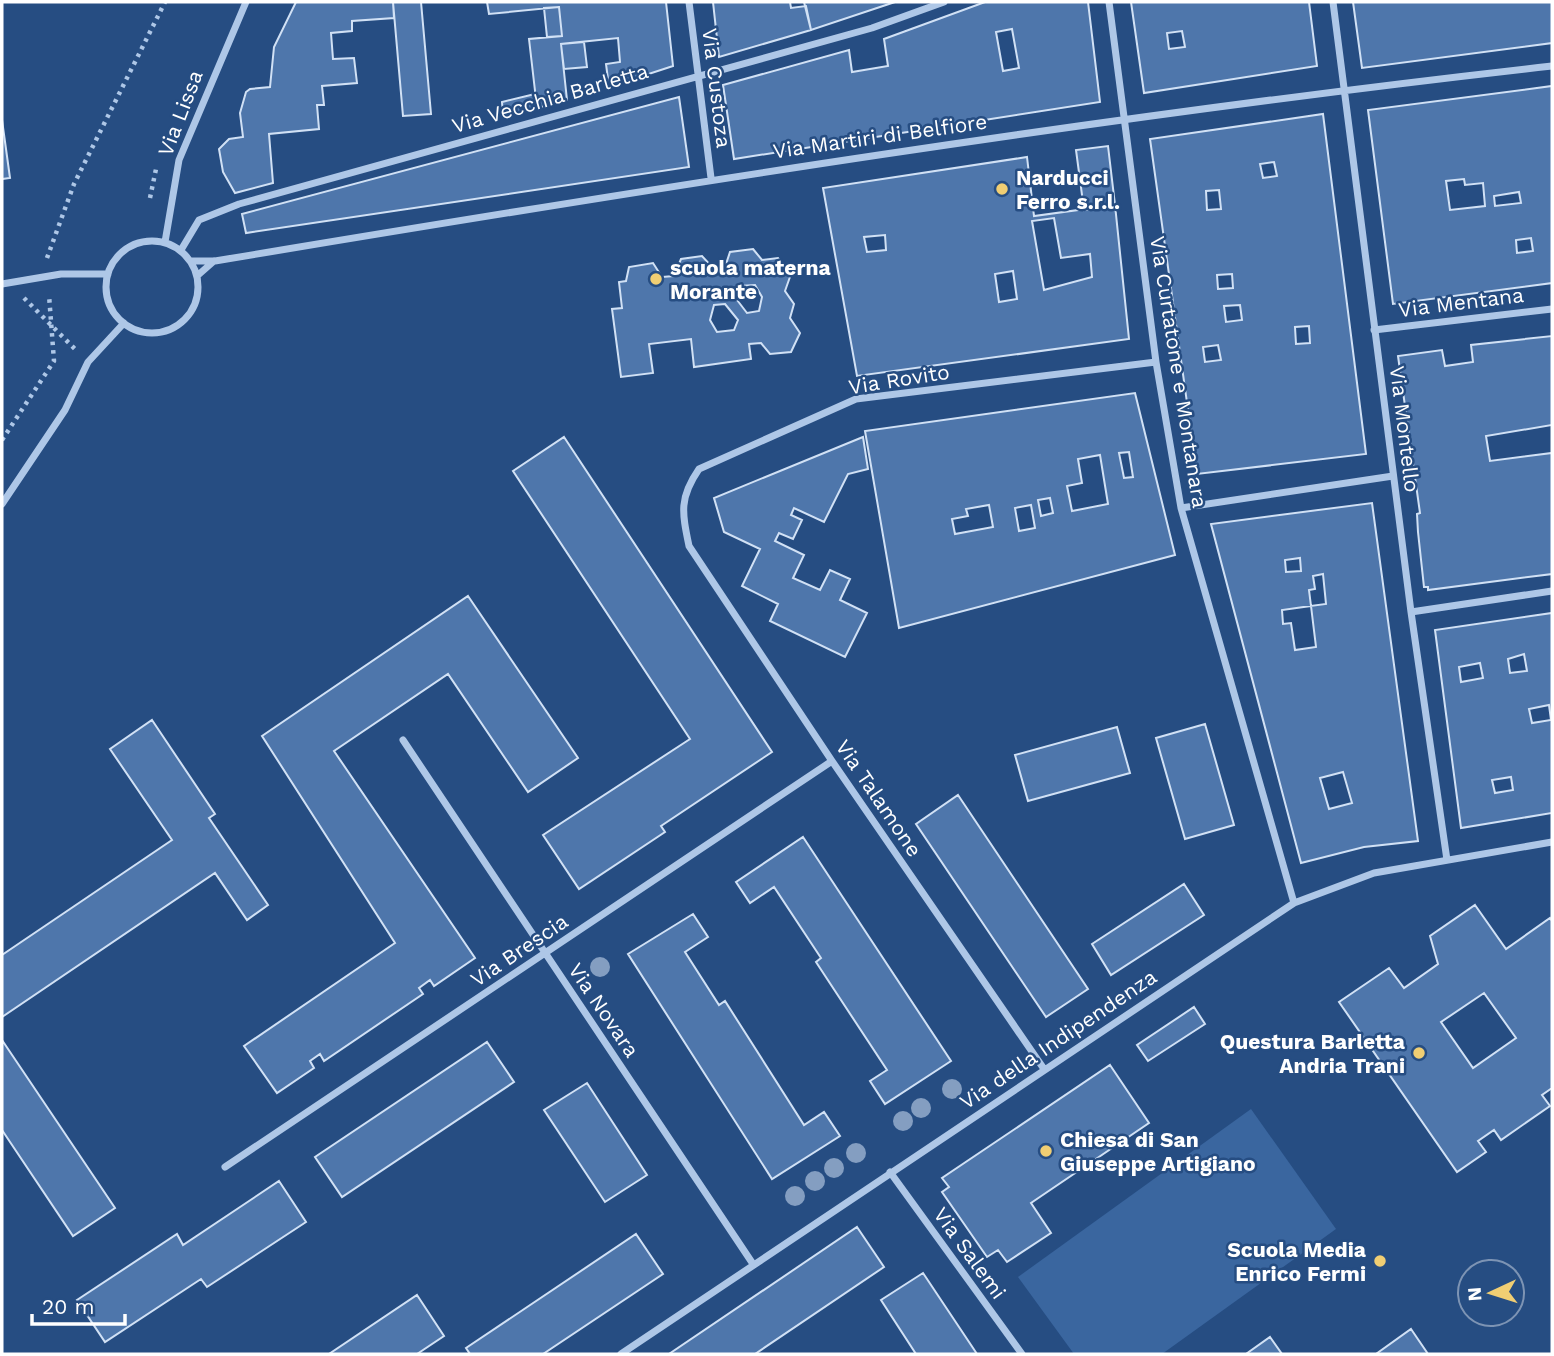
<svg xmlns="http://www.w3.org/2000/svg" width="1554" height="1356" font-family="'Work Sans',sans-serif">
<style>
.green{fill:#3a669f}
.building{fill:#4e76ab;stroke:#d1e1f5;stroke-width:2;fill-rule:evenodd}
.lines{fill:none;stroke-linecap:round;stroke-linejoin:round}
.path{stroke:#aec7e7;stroke-width:4.5;stroke-dasharray:3.5 5;stroke-linecap:butt}
.street{stroke:#aec7e7;stroke-width:7}
.tree{fill:#849ec1}
.poi-dot{fill:#f0ce73;stroke:#264d82;stroke-width:2.5}
.labels{text-anchor:middle;dominant-baseline:central;stroke-width:5;stroke-linejoin:round;paint-order:stroke}
.street-label{font-size:21px;fill:#fff;stroke:#264d82}
.poi-label{font-size:21px;font-weight:bold;fill:#fff;stroke:#264d82;text-anchor:start}
</style>
<rect width="100%" height="100%" fill="#264d82"/>
<path class="green" d="M1251,1109L1336,1229L1162,1354H1074L1018,1277Z"/>
<path class="building" d="M296,2H393L394,18L352,21V31L331,33L333,59L354,58L357,83L322,86L324,105H317L319,129L269,134L273,183L235,193L223,172L219,149L229,139L243,137L240,113L246,92L250,89L270,87L274,47Z
M393,2H421L431,114L403,116Z
M487,2H666L673,66L609,87L606,64L620,62L618,38L561,44L567,100L537,108L529,39L562,36L559,7L489,14Z
M713,2H790L791,8L806,6L811,30L719,57Z
M804,2H895L811,30Z
M985,2H1088L1100,102L734,159L723,85L849,50L852,72L888,66L884,39ZM1012,29L1019,68L1003,71L996,32Z
M1131,2H1309L1317,66L1144,93ZM1182,31L1185,47L1169,49L1167,33Z
M1353,2H1552V43L1362,68Z
M559,7L562,36L547,37L544,8Z
M584,42L587,67L564,69L561,44Z
M1552,86V283L1393,304L1368,110ZM1464,179L1465,185L1483,183L1485,206L1450,210L1446,181ZM1519,192L1521,203L1495,206L1494,196ZM1531,238L1533,251L1517,253L1516,240Z
M535,94L537,108L503,117L502,102Z
M679,97L689,167L246,233L242,214Z
M1323,114L1366,454L1197,474L1150,139ZM1274,162L1277,176L1263,178L1260,164ZM1219,190L1221,209L1207,210L1206,191ZM1232,274L1233,288L1218,289L1217,275ZM1240,305L1242,320L1226,322L1224,306ZM1309,326L1310,343L1296,344L1295,327ZM1218,345L1221,360L1205,362L1203,347Z
M2,120L10,178L2,179Z
M1108,146L1115,205L1084,210L1076,150Z
M1027,157L1034,216L1115,205L1129,339L857,376L823,188ZM1054,218L1061,258L1090,254L1092,277L1044,290L1032,221ZM885,235L886,250L867,252L864,237ZM1013,271L1017,299L999,302L995,274Z
M753,249L762,260L778,258L791,274L785,291L794,304L790,318L800,333L791,352L770,354L761,343L749,344L751,359L694,367L691,339L649,344L653,373L621,377L612,309L622,308L619,282L626,281L629,267L653,263L662,277L674,276L681,259L702,256L713,268L725,267L730,252ZM755,285L762,297L759,311L747,313L734,296L739,286ZM725,304L738,320L734,330L717,332L710,320L714,305Z
M1552,336V425L1486,436L1490,461L1552,453V574L1428,590V587H1424L1418,532L1417,514L1420,513L1398,356L1442,350L1445,366L1473,362L1471,345Z
M1135,393L1175,555L899,628L865,431ZM1129,452L1133,477L1124,478L1119,453ZM1100,455L1108,504L1072,511L1067,486L1082,483L1078,459ZM1050,498L1053,513L1041,516L1038,500ZM989,505L993,527L955,534L952,519L968,516L966,509ZM1031,505L1035,528L1019,531L1015,508Z
M564,437L772,752L661,826L665,832L579,889L543,835L690,739L513,471Z
M863,437L868,469L848,474L824,522L794,508L791,515L802,520L793,539L779,533L775,541L804,555L793,578L820,590L830,570L850,579L840,600L867,613L845,657L770,621L778,604L742,586L760,549L724,532L714,498Z
M1372,503L1418,841L1364,847L1301,863L1211,524ZM1300,558L1301,571L1286,572L1285,560ZM1323,574L1326,604L1311,606L1309,590L1315,589L1313,576ZM1311,606L1316,647L1295,650L1291,623L1283,624L1282,610ZM1343,772L1352,803L1329,809L1320,778Z
M468,596L578,758L528,792L448,674L334,751L475,958L434,986L430,980L419,988L423,994L324,1061L320,1054L310,1061L314,1068L277,1093L244,1046L395,943L262,736Z
M1552,613V813L1461,828L1435,630ZM1524,654L1527,671L1510,673L1508,659ZM1480,663L1483,678L1461,682L1459,667ZM1549,705L1551,720L1532,723L1529,709ZM1511,777L1513,790L1495,793L1492,780Z
M152,720L215,814L209,818L268,905L247,920L215,873L2,1017V955L172,840L110,749Z
M1205,724L1234,825L1185,839L1156,738Z
M1117,727L1130,773L1028,801L1015,755Z
M958,795L1088,989L1046,1017L916,824Z
M803,837L951,1061L885,1104L870,1081L887,1070L816,962L821,958L774,887L750,903L736,882Z
M1184,884L1204,915L1111,975L1092,944Z
M1475,905L1506,949L1550,918L1552,921V1088L1542,1095L1550,1106L1501,1140L1494,1130L1478,1141L1486,1152L1457,1172L1339,1002L1389,968L1404,988L1438,964L1430,936ZM1484,993L1516,1038L1473,1068L1441,1022Z
M693,914L708,937L685,952L719,1005L725,1001L804,1125L824,1112L840,1136L772,1179L628,954Z
M1194,1007L1205,1024L1148,1061L1137,1045Z
M2,1040L115,1208L73,1236L2,1130Z
M487,1042L514,1082L342,1197L315,1157Z
M1110,1065L1149,1123L1031,1203L1051,1233L1007,1262L998,1250L987,1257L942,1192L949,1187L942,1178Z
M587,1083L647,1175L605,1202L544,1110Z
M279,1181L306,1222L207,1287L201,1279L105,1342L77,1300L177,1234L183,1245Z
M857,1227L884,1267L755,1354H669Z
M636,1234L663,1274L543,1354H470L466,1348Z
M923,1273L977,1354H916L881,1300Z
M417,1295L444,1336L417,1354H329Z
M1411,1329L1428,1354H1376Z
M1270,1337L1282,1354H1246Z"/>
<g class="lines">
<path class="path" d="M150,198L156,169
M47,258L74,184L165,2
M24,298L75,349
M2,440L54,361L49,295"/>
<path class="street" d="M689,2L711,178
M1109,2L1156,362L1181,508L1294,903
M1333,2L1411,612L1447,860
M106 287a46 46 0 1 1 92 0a46 46 0 1 1-92 0Z
M165,242L179,160L246,2
M181,250L199,220L239,204L872,28L944,2
M191,261H215C659,187 1104,116 1552,66
M197,276L214,261
M2,284L61,274H108
M1374,330L1552,309
M2,504L65,410L88,362L124,323
M1181,508L1393,476
M1411,612L1552,591
M403,740L753,1264
M1044,1069L832,761L689,546C682,512 679,498 699,469L856,399L1156,362
M225,1167L832,761
M890,1172L1022,1354
M621,1354L1294,903L1374,873L1552,842"/>
</g>
<g class="tree">
<circle cx="600" cy="967" r="10"/>
<circle cx="952" cy="1089" r="10"/>
<circle cx="921" cy="1108" r="10"/>
<circle cx="903" cy="1121" r="10"/>
<circle cx="856" cy="1153" r="10"/>
<circle cx="834" cy="1168" r="10"/>
<circle cx="815" cy="1181" r="10"/>
<circle cx="795" cy="1196" r="10"/>
</g>
<g class="poi-dot">
<circle cx="1002" cy="189" r="7"/>
<circle cx="656" cy="279" r="7"/>
<circle cx="1419" cy="1053" r="7"/>
<circle cx="1046" cy="1151" r="7"/>
<circle cx="1380" cy="1261" r="7"/>
</g>
<g class="labels">
<g class="street-label">
<text transform="translate(717 88) rotate(83)">Via Custoza</text>
<text transform="translate(550 98) rotate(-16)">Via Vecchia Barletta</text>
<text transform="translate(180 113) rotate(-69)">Via Lissa</text>
<text transform="translate(880 136) rotate(-8)">Via Martiri di Belfiore</text>
<text transform="translate(1461 302) rotate(-7)">Via Mentana</text>
<text transform="translate(1179 372) rotate(81)">Via Curtatone e Montanara</text>
<text transform="translate(899 379) rotate(-9)">Via Rovito</text>
<text transform="translate(1405 429) rotate(83)">Via Montello</text>
<text transform="translate(879 798) rotate(56)">Via Talamone</text>
<text transform="translate(519 950) rotate(-34)">Via Brescia</text>
<text transform="translate(604 1010) rotate(56)">Via Novara</text>
<text transform="translate(1058 1039) rotate(-34)">Via della Indipendenza</text>
<text transform="translate(970 1253) rotate(54)">Via Salemi</text>
</g>
<g class="poi-label">
<text x="1016" y="177">Narducci<tspan x="1016" dy="24">Ferro s.r.l.</tspan></text>
<text x="670" y="267">scuola materna<tspan x="670" dy="24">Morante</tspan></text>
<text x="1405" y="1041" text-anchor="end">Questura Barletta<tspan x="1405" dy="24">Andria Trani</tspan></text>
<text x="1060" y="1139">Chiesa di San<tspan x="1060" dy="24">Giuseppe Artigiano</tspan></text>
<text x="1366" y="1249" text-anchor="end">Scuola Media<tspan x="1366" dy="24">Enrico Fermi</tspan></text>
</g>
</g>
<rect width="1554" height="1356" fill="none" stroke="#ffffff" stroke-width="7"/>
<g transform="translate(1491 1293) rotate(266)"><circle r="33" fill="#264d82" stroke="#7d94b4" stroke-width="2"/>
<path d="M0-5L12 26L0 18L-12 26Z" fill="#f0ce73"/>
<text y="-10" font-size="19" font-weight="bold" text-anchor="middle" fill="#ffffff">N</text>
</g>
<path d="M32 1314v10h93v-10" fill="none" stroke="#ffffff" stroke-width="3.5"/>
<text x="42" y="1314" font-size="21" fill="#ffffff" stroke="#264d82" stroke-width="5" paint-order="stroke">20 m</text>
</svg>
